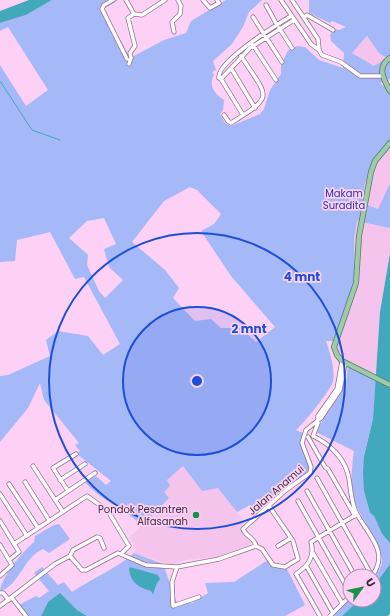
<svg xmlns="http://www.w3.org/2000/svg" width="390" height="616" font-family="Poppins,sans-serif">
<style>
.built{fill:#f4c4ed}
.green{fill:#a5b8f7;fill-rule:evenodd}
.water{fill:#41a9bb}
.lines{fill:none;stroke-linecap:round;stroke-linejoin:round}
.stream{stroke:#41a9bb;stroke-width:1}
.minor-casing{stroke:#966f90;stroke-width:5}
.major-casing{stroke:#537c5f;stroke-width:6}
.minor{stroke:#fff;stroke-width:3.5}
.major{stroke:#9fcaaa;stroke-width:4.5}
.ring{fill:none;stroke:#1d4ed8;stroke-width:2}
.poi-dot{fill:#1c904b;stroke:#fcd1f5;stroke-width:1.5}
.labels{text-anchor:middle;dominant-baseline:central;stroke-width:3.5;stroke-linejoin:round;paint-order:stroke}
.park-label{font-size:10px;fill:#2d36b2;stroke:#fcd1f5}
.street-label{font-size:10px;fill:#3e2d3b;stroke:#fcd1f5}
.poi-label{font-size:10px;fill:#3e2d3b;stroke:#fcd1f5;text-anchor:end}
.centre{fill:#1d4ed8;stroke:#fcd1f5;stroke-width:2}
.ring-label{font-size:12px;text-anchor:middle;font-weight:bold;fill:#1d4ed8;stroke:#fcd1f5;stroke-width:3.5;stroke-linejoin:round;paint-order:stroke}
</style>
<rect width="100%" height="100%" fill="#fcd1f5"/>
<path class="built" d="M367,36L379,53L388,58L374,66L352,53Z
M390,145V183L378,209L362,203L365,183L375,163Z
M357,220L390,228V253L380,312L376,378L348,367L340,358L336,341L355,289L354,239Z
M183,466L202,490L218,488L242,519L244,526V534L250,540L252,546L229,555L186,560L171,565L134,553L136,546L129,538L169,499L164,492L167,480Z"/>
<path class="green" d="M52,0H118L104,9L130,58L164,40L186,33L191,21L226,0H262L249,12L243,27L232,44L213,61L216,70L212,72L214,75C208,86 215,94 224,100L223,110L220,114L225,123L231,126L260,114L264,109L270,90L281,74V66L287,52L291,48L298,46L305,47L319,60L343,68L344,53L331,41L330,35L334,29L339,30L346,27L332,21L330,23L309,13V0H390V79L380,83L390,92V145L375,163L365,183L362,203L378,209L390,183V228L357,221L354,239L355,289L336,341H326C330,354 335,367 333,381C331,390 304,423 296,430L303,433L301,440L313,471L311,476L295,482L259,514L250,505L237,512L218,488L202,491L183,466L167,480L170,486L164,492L169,498L142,526C125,508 101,501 85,482L90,481V478L96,476L106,485L111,481L77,454L80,451L75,445L79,443L44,400L40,383L28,408L0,442V376L8,375L50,356L46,340L58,331L88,336L103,355L120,344L84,277L75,279L50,232L17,240L15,261L0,262V65L26,106L48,90L8,27L0,31V23L26,15ZM367,36L379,53L387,58L374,66L352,53ZM190,187L197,190L221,214L214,224L201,231L231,276L275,327L256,342L241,328H221L211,319L195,321L173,298L179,288L165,270L132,242L164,201ZM104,218L116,244L104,249L109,267L123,280L105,298L99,291L87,265L88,255L69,238L87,221Z
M348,367L376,378L373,419L364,455V491L370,513L374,516L382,534L390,543V564L374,586V577C378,572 382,567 382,561C382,543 358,516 353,497C350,481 352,466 354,451L316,432L343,384H346Z
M59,524L70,539L49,553L43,549C23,558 20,584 0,592C0,579 23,551 34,542L35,536L54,525Z
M134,553L163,564L177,603H192L208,593L205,583L234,582L268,560L272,566L286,567L305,605L285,616H87L77,610L60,594L48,602L41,616H23L17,606L36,596L39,598L49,591L34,573L42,567L58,585L64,582L72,592C92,578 115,570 134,553ZM130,567L140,571L157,583L153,595L151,591L145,589Z
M350,598V600H359L342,616H333Z"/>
<path class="water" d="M29,0H52L26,15L0,23V11Z
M390,253V543L382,534L374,516L370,513L364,491L363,472L364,456L373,419L380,312Z
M390,564V613L388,616H342L359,600H374V586Z
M130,567L158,575L160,579L157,583L153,595L151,591C138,587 131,583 129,569Z
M60,593L77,610L87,616H41L48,602Z"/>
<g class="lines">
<path class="stream" d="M0,81L32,130L60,140"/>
<g class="minor-casing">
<path id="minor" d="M113,0L104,5L102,9L127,59
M126,0L134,14L128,18L135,46L130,53L131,58L129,64
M203,0L210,8L219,3L217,0
M281,0L311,44L319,50L322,55L341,62L360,76H382
M292,0L318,39L319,50
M266,5L277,25
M134,14L142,15L165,0
M291,16C278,24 216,62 219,78L221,79L250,48L294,20
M253,17L282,62
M304,17L307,15L333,30
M279,28L292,48
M174,32L172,22L180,14L181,6L178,0
M253,45L276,80
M231,68L255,108
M221,79L243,115
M224,115L228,121L231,123C276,95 268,98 241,56
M342,361L337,389L318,416V423L313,436C330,444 346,459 349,479C351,490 351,504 357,514C368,535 390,552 372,576
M308,437L325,467L328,469L355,516
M33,466L63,512
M317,478L372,576
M60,480L85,464
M25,482L49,520
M9,484L38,528
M68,491L53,468L76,454
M307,491L355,576
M0,494L27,536
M55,500L95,473
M298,501L350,593
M0,521L19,552L9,560
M14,544L87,496L108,511L129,546L121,554
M0,545L12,565L0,576
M256,546C255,538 245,536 243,529L286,490L310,473L311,467L302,443L306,430L321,418L340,390L345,364
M256,546L262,549L273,565L285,567L298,559L293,541L269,506
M278,546L291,538
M313,553L342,603
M70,556L73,550L97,537L100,538L104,548
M177,567L172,582L173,606L199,597
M307,567L333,613
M0,593H3L9,600
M12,598L26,616
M0,606L55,564L70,556L82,570H86L118,553L146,565L177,567L219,559L256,546
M320,616L296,574C308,566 315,557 311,542L357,514
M330,616L350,596"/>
</g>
<g class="major-casing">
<path id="major" d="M390,58C376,67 384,80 390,91
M390,143L375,161L371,172L359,236L356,283L334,347L337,355L342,361L390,385"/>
</g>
<use href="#minor" class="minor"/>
<use href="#major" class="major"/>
</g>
<circle cx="197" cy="381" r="74" fill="#1d4ed8" fill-opacity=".12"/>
<g class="ring">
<circle cx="197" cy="381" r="74"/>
<circle cx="197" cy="381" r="148"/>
</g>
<circle class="poi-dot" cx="196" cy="515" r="4"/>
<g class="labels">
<g class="park-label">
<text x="344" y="193">Makam<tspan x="344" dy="12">Suradita</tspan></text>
</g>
<g class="street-label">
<text transform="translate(276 490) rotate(-41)">Jalan Anamui</text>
</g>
<g class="poi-label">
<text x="188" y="509">Pondok Pesantren<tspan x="188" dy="12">Alfasanah</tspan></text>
</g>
</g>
<circle cx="197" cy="381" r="6" class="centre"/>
<g class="ring-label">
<text x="302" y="281">4 mnt</text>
<text x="249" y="333">2 mnt</text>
</g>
<g transform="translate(362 588) rotate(57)"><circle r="19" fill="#fcd1f5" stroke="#b08fab"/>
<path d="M0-3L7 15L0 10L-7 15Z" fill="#1c904b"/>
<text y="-6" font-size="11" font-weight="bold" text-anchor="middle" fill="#3e2d3b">U</text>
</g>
</svg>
